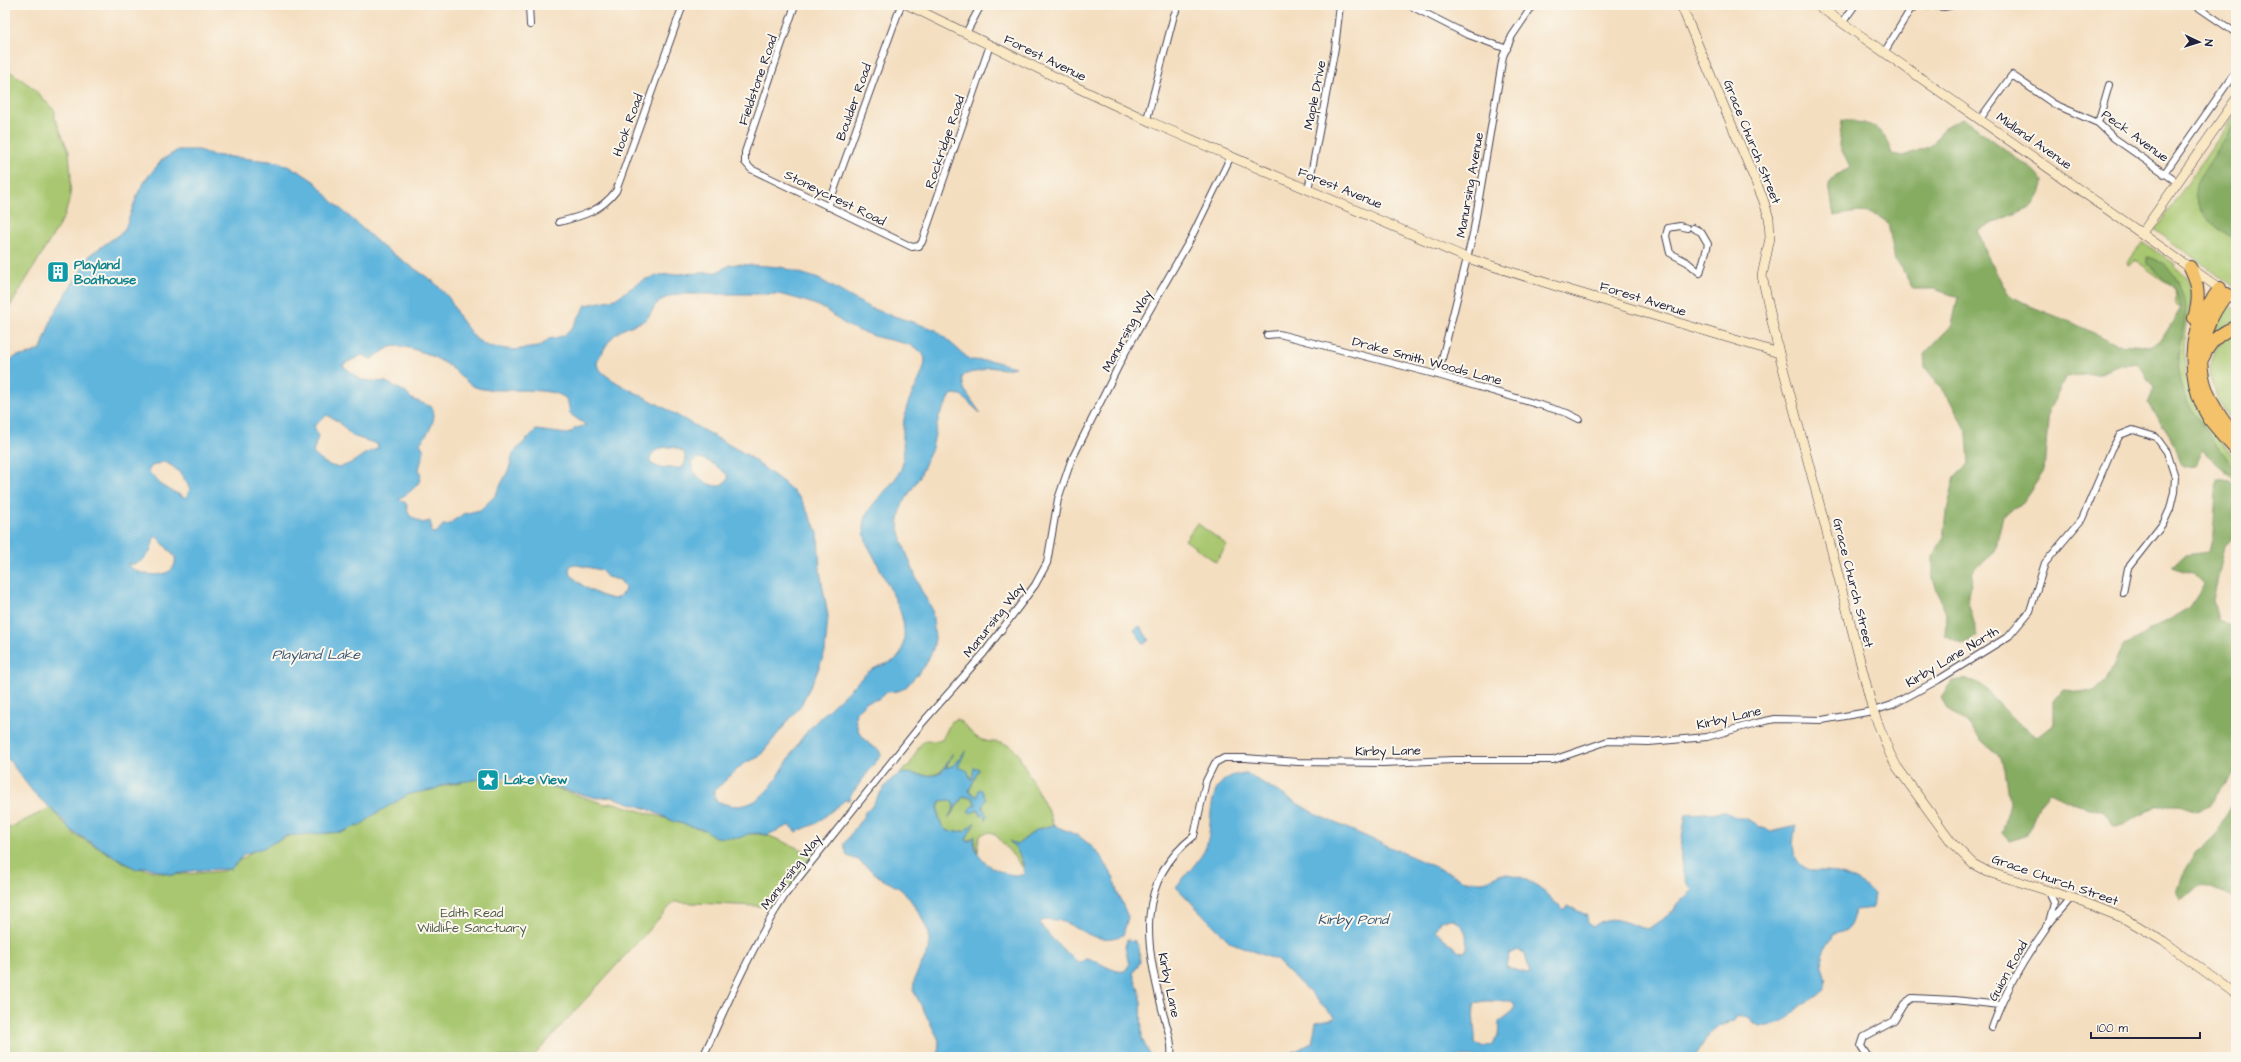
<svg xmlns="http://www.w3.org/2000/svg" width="2241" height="1062" font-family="'Architects Daughter',sans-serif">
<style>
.green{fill:#a8c76f;stroke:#657455}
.forest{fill:#86ac62;stroke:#54674e}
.water{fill:#61b5dd;stroke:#426c8c;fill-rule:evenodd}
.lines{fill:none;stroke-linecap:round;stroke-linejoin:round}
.street-casing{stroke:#423e4f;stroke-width:8}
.secondary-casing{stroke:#423e4f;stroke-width:10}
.highway-casing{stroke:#423e4f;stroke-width:14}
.street{stroke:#fff;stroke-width:6}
.secondary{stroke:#fae7c3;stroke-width:9}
.highway{stroke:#f3c26a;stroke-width:12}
.labels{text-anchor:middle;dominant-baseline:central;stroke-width:4;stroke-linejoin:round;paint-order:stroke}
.street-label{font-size:13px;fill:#22223b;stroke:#fbf7ec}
.culture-label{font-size:13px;font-weight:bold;fill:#0d838f;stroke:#fbf7ec;text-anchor:start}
.park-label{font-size:13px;fill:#515c4d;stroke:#fbf7ec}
.water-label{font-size:14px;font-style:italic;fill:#385574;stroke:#fbf7ec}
</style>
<rect width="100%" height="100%" fill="#fbf7ec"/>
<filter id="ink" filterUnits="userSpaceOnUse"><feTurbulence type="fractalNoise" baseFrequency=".025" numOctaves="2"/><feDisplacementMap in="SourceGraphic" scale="8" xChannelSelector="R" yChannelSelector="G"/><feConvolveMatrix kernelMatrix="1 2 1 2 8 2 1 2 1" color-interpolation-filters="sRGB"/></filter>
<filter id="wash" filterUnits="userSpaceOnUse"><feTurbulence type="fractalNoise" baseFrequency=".012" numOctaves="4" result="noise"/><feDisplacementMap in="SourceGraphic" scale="16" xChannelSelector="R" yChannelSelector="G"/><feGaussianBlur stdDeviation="0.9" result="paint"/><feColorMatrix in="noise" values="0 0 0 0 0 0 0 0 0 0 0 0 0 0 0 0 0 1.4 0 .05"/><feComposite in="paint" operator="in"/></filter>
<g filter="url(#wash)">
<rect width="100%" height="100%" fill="#f4dec0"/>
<path class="green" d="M5,68L32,87L55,111V118L69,152L71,175L70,198L64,217L5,315Z
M2236,113V288L2155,230Z
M2142,243H2144L2175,264L2174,266C2202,287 2189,304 2185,332C2184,347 2184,361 2186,375C2193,409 2214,433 2236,458V481L2202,449L2162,339L2181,309L2176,305L2175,289L2135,260L2131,265H2129L2128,262Z
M2227,304L2236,309V321L2212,334L2218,319Z
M2236,331V426C2210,397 2194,354 2236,331Z
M1197,523L1227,545L1216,562L1185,540Z
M957,719C966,724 970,734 978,738C993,746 1003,737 1017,752L1050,815L1053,825L1036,830L1017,845L1011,842L1018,851L1024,869L996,835L991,832L982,834L979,838L978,853L974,837L967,841L966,838L974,824L966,831C961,831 951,833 946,830C938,824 937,810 940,801L948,800L953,803L954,807L950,816L963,797H972L976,805L975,812L978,810L980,816L983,814L985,818C985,810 981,802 979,793L977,797L969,791L979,769L975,768L972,779L964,770L958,767L964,753L955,765L946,768L951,756C948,760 947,765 943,769C933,781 913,772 900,774L903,769L909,766L920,745L925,740L937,741L942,740L951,722Z
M478,778L548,786L605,804L614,803L705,830L767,835L817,856L777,907L674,902L533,1057H5V830L50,808L74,834L130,866L172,875L224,871L255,850L294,834L343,832L409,794Z"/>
<path class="forest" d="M1963,118L2033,170L2043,181L2042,191L2033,206L1978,230L1987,255L2008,294L2030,306L2073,323L2116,344L2150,346L2162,339L2181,308L2175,289L2147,263V257C2167,262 2177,275 2182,294C2184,298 2186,304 2186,308C2185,331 2174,354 2179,378C2187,416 2218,440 2236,473V475L2223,469L2202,450L2195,465L2183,466L2181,463L2169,434L2148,404L2154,388L2137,363L2120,365L2098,374L2067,376L2049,410L2044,471L2021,505L2003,515L1995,552L1973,571L1968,602L1978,636L1964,645L1945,636L1946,614L1933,579V556L1944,537L1948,505L1955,476L1969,463L1967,434L1953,405L1925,367L1924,354L1952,325L1958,297L1934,289H1913L1901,267L1895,261L1888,223C1869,208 1856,212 1834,216L1829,184L1836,175L1850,168L1839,144L1842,120C1873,125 1881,121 1892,154L1903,156L1931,146L1945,127Z
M2236,121V240C2216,229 2188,207 2197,182Z
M2217,479L2230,481L2236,488V534L2225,546L2213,600L2218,620L2236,627V769L2210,806L2197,811L2179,805H2158L2123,825L2114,826L2104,812L2075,804L2050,792C2046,796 2040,802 2038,807C2031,827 2033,835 2009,841L2002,833L2010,803L2005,769L1998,755L1981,740L1967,722L1947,710L1941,697L1952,681C1986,674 1986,695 2007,713C2016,722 2027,729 2037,737L2054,724V701L2063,690L2094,692L2106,681L2122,647L2190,607L2204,585L2192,573L2172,567L2185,555L2209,552L2213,535Z
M2236,798V900L2234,897L2203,885L2180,899L2177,892L2184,871L2194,854L2214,837Z"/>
<path class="water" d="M178,150H199L212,155L279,162L300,172L315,182L332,201L383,247L434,282L449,298L460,319L476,339L487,346L513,350L539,347L549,339L563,336L571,330L586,305L615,299L643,280L660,275L717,272L730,265L737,264L781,267L819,279L870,308L936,330L970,360L993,361L1015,367L1005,369L987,367C981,374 969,370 962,377L964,389L981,414L961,395L952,394L939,416L932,448L920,476L902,505L898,524L903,544L920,588L932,609L935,638L933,649L925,666L905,688L898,691L886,692L879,699L866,702L856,712L855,718L859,732L870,745L879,750L881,755L850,796L849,800H845L817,823L796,832L790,825L767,835L758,833L748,834L739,838L715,837L705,830L675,822L648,809L612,797L597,798L525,780L495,777L446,784L432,790L409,794L372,816L364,823L342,832L285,836L266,847L244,854L231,869L197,870L172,875L146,867L136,869L70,830L65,822L33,792L5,755V363L17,356L27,355L41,349L53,315L91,254L124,231L139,191L147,178L162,160ZM678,294H778C792,297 806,301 819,306C827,310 832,315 839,320C849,328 862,332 874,336C888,341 917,342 924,356C929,367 911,393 907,406C905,414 903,422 903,430C902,442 906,458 901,469C887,498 854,507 867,544C874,556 880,569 886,581C898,604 909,624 902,650C898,664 884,663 873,669C864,674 856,684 848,691C834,705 818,718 805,734C781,764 765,825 715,800L714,791L743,764L759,757L801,705L816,675L825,652L828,616L820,571L818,533L801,499L784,483L747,455L671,412C657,401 599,379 597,364C597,360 600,356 602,353C613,332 620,330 641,322C647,320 650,315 653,309C657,300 669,296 678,294ZM398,346C415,348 435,356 449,366C462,374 466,387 483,389C501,392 556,386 566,399C569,403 569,409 570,414L586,425L574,429L572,432L567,434L536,430L513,453L509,469L495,496L480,510L463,514L448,525H443L436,533L431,532L432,529L430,521L422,523L409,515L406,503L399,499C409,492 426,483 419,469L424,451L420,443C428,434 438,419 432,407L412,399L405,392L386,382L361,380L342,365L362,355L371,359L390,347ZM327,415L339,422L352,436L377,444L378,448C373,451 367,452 363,455C343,470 332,472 313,453L318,436L314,426ZM666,447H674L684,452L686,461L682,468H660L650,463C649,453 657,449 666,447ZM698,458C710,460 720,468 728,476V480L719,486C707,486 693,476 691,462ZM163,462C176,465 185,479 190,489L186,498L162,486L148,471L152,466ZM154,537H157L175,557C179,581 138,578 127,564C139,566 149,557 152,546C153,543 153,540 154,537ZM572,564L601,570L607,577L620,580L625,588L624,592L616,599C603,599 572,583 569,569Z
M1140,626L1149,640L1144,644L1134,630Z
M966,750L958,767L968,771L970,779H972L974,767L979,769L969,791L977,797L979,789L982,790L986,800L982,807L987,815L985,820L983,814L980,816L978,810L971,813L968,811L972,806L976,805L972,797H963L948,818L954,807L953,803L949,800L940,801C936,810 938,824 946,830C950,833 961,831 966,831L975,822L966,839L967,841H970L975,836C970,861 1002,877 1023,875C1028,866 1016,847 1009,841L1017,845L1036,830L1053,825L1079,836L1090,845L1100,855L1114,878L1117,892L1128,917L1123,935C1086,950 1073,912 1041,921L1040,923C1043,930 1074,963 1082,963L1085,959C1099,959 1112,974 1125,971L1129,965L1125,947L1127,940L1135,941L1139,947L1140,962L1133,973L1141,996L1142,1039L1151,1057H938L939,1040L913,990L915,977L929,949V933L920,914L907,895L899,888L882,879L858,860L847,856L844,844L863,817L866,810L870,809C878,797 886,780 900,774C912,770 934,783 944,769C947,764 949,758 953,753L946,768L955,765Z
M1238,774H1248L1317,815L1467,881L1484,882L1499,874H1508L1521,877L1539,887L1563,910H1566L1568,906L1588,916L1587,923L1593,927C1613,910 1627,926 1648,929L1674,911L1677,904L1693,890C1674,871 1682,837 1686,814L1726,812L1737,818H1745L1755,823L1759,827L1766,829L1770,832L1796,826C1791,845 1791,866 1814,871C1824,873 1834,871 1845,875C1856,879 1865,887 1874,894L1872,908L1856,910C1849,925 1853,930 1834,934C1831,941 1824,949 1822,956C1819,966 1828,976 1825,986C1820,998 1807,1000 1799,1007C1793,1012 1788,1019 1781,1023C1777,1025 1773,1025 1769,1026C1754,1029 1753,1014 1736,1017L1734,1021C1709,1026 1708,1037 1695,1057H1283L1312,1043L1316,1022L1336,1018L1276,960L1230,942L1176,887C1184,877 1202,858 1206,847C1215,820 1203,782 1238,774ZM1454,919C1467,930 1467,933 1466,950L1459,952L1435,930L1441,920ZM1517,950L1525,953L1530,974L1506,967L1509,954ZM1484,1001H1511L1515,1005L1512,1012L1499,1022L1498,1036L1491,1046L1484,1047L1475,1043C1476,1028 1471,1017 1475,1003Z"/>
</g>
<g filter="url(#ink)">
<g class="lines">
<g class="street-casing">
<path id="street" d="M529,5L530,25
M795,5L745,152V162L751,169L912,247L919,246L922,242L990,45
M1409,5L1466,34L1507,49
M1926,5L1944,7L1953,5
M2195,5L2236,33
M1843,22L1855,5
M966,33L981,5
M1885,51L1910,10L1917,5
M1147,119L1174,15L1179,5
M1980,119L2012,75L2054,104L2098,123L2114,138L2177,182
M2098,123L2109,85
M2164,174L2236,71
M1308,190L1335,48L1340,5
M828,207L901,5
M559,222C583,216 601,211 616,191L683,5
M1687,228L1680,226L1668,228L1666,236L1670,253L1687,262L1700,273L1708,244L1701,232L1693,228
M1267,335L1279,334L1438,375L1567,413L1579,419
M1438,375L1473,234L1503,56L1512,36L1533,5
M2049,922L2054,903L2049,892
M1992,1028C2004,993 2024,959 2046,928C2053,918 2063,908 2071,898
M703,1057C728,1002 752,946 785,895L923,722L984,653L1035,585L1047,563L1058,499L1071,461L1126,351L1191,238L1231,156
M1171,1057C1173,1041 1166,1025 1162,1009C1146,944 1134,883 1194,836L1206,781L1215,763L1224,758H1245L1298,762L1383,763L1453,760H1553L1608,741L1649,742L1707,737L1756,723L1775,719L1822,720L1873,711L1892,705L1938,680L2009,636L2030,611L2045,563L2082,519L2112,449L2120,435L2133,430L2156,437L2167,452L2175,477L2174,492L2170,509L2164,522L2128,568L2123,593
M1868,1057L1861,1046L1864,1037L1894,1021L1904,1004L1912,998L1955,1000L2000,1005"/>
</g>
<g class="secondary-casing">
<path id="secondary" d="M908,5L1080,89L1153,123L1467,258L1556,286L1779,353
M1681,5L1763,199L1769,218L1770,238L1762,276L1779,353L1829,540L1873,711L1890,754L1897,767L1953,844L1973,864L1988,872L2078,900L2126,919L2163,941L2236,994
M1817,5L2236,300
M2142,233L2236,99"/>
</g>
<g class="highway-casing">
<path id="highway" d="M2190,267C2199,285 2200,299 2194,318
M2220,288C2213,298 2205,308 2200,319C2187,351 2191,391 2210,420C2218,430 2227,440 2236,450
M2227,294C2188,344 2195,390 2236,436
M2203,358C2209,343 2220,332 2236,327"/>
</g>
<use href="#street" class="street"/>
<use href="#secondary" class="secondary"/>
<use href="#highway" class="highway"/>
</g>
</g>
<defs>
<g id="building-square" transform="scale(1.15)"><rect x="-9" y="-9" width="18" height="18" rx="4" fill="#0f9aa8" stroke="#fbf7ec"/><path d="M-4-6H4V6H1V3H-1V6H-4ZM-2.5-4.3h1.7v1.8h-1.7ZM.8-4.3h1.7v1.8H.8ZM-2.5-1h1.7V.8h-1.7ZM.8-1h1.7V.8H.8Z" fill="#fff"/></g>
<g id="sight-square" transform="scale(1.15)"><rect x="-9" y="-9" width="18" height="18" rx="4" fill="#0f9aa8" stroke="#fbf7ec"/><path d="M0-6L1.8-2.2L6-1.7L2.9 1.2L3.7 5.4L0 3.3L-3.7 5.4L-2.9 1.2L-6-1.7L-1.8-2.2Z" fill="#fff"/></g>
</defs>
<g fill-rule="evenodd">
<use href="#building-square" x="58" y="272"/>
<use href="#sight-square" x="488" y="780"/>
</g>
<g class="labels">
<g class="street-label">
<text transform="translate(1045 58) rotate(26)">Forest Avenue</text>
<text transform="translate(758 80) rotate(-71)">Fieldstone Road</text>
<text transform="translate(1315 95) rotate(-79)">Maple Drive</text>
<text transform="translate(854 102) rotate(-70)">Boulder Road</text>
<text transform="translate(628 125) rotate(-70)">Hook Road</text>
<text transform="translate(2135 136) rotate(36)">Peck Avenue</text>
<text transform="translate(2034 141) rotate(35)">Midland Avenue</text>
<text transform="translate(945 142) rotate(-71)">Rockridge Road</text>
<text transform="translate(1752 142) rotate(68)">Grace Church Street</text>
<text transform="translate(1470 185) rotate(-80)">Manursing Avenue</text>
<text transform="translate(1340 188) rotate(22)">Forest Avenue</text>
<text transform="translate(835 198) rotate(26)">Stoneycrest Road</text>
<text transform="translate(1643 299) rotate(17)">Forest Avenue</text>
<text transform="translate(1127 331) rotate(-62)">Manursing Way</text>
<text transform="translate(1427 361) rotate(15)">Drake Smith Woods Lane</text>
<text transform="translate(1853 583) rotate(76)">Grace Church Street</text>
<text transform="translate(994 620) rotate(-52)">Manursing Way</text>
<text transform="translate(1952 657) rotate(-31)">Kirby Lane North</text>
<text transform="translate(1729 718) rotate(-13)">Kirby Lane</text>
<text transform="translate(1388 751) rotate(-1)">Kirby Lane</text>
<text transform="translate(791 872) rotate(-53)">Manursing Way</text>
<text transform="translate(2055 880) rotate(19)">Grace Church Street</text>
<text transform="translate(2008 971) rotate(-61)">Guion Road</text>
<text transform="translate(1169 985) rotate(78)">Kirby Lane</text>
</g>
<g class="culture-label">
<text x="74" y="265">Playland<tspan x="74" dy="15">Boathouse</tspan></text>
<text x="504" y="780">Lake View</text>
</g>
<g class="park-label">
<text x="472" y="913">Edith Read<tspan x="472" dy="15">Wildlife Sanctuary</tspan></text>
</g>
<g class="water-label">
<text x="316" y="655">Playland Lake</text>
<text x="1353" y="920">Kirby Pond</text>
</g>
</g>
<rect width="2241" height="1062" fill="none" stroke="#fbf7ec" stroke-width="20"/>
<g transform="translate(2199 42) rotate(94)" stroke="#fbf7ec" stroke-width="3" paint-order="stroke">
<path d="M0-3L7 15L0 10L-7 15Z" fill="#22223b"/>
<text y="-6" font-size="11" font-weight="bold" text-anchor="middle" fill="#22223b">N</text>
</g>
<path d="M2091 1032v6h109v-6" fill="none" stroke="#22223b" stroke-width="2"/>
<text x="2097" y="1032" font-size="12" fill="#22223b" stroke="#fbf7ec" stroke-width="3" paint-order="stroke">100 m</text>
</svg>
